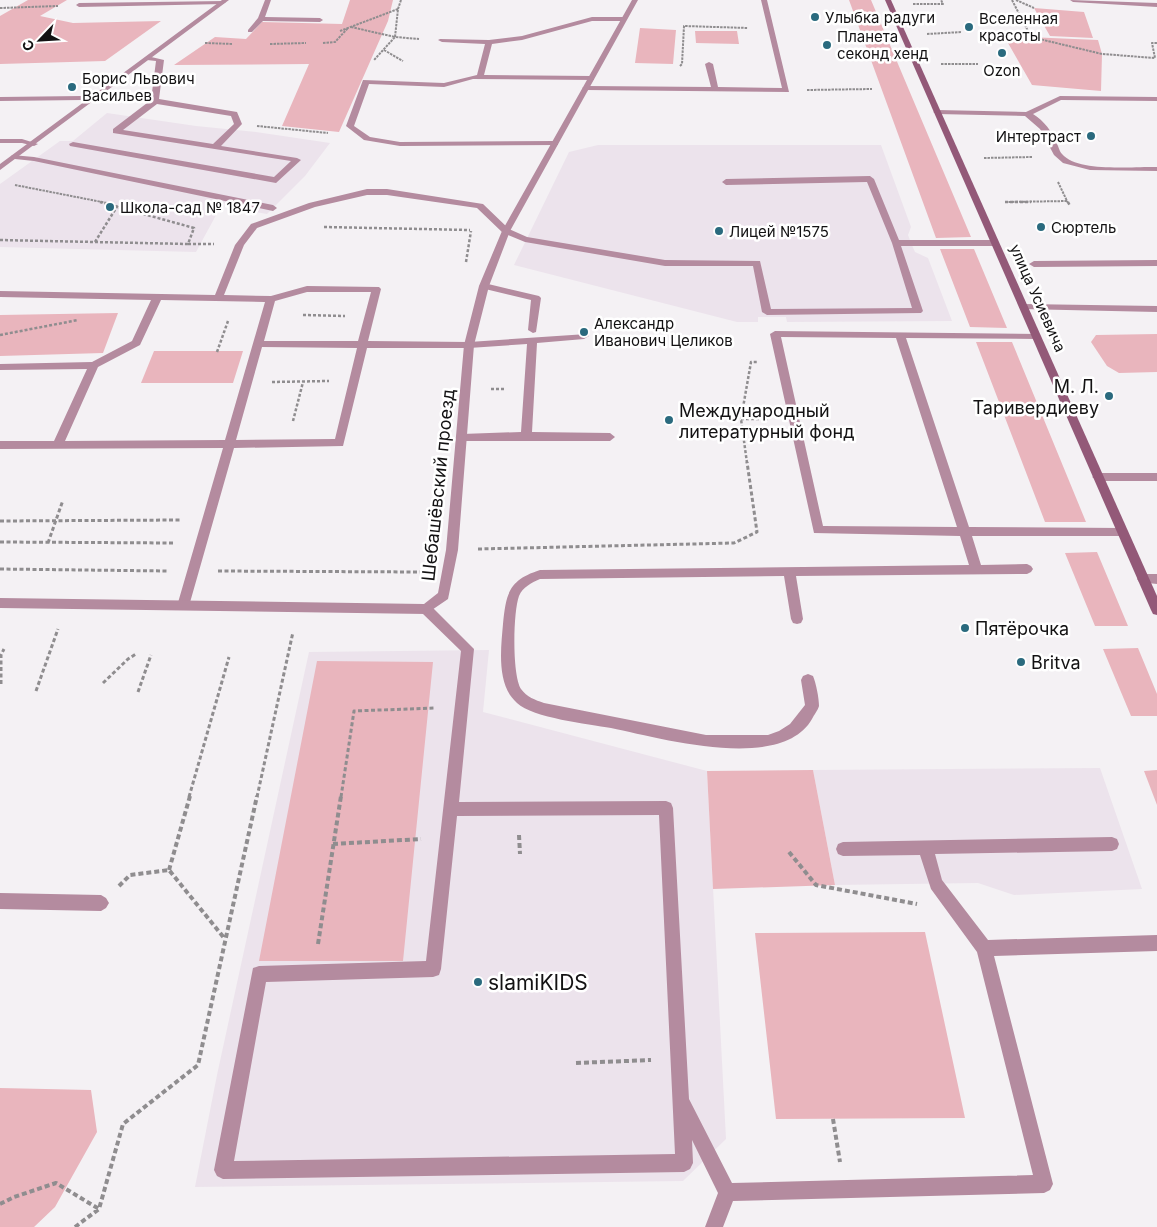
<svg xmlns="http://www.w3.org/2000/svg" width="1157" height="1227" font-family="Inter,sans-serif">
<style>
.built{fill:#ece3ec}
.green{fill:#e9b5bd}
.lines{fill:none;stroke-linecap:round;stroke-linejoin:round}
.path-far3{stroke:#8f8d8f;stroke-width:2;stroke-dasharray:2.5 1;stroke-linecap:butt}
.path-far2{stroke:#8f8d8f;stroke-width:2.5;stroke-dasharray:3 2;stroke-linecap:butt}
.path-far1{stroke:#8f8d8f;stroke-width:3;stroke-dasharray:4 2.5;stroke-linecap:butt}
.path{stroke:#8f8d8f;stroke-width:4;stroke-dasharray:5 3;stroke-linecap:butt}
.lane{fill:#b48b9f;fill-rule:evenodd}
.street{fill:#b48b9f;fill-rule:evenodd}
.secondary{fill:#935978;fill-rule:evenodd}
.poi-dot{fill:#2a6a7e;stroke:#fff;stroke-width:2}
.labels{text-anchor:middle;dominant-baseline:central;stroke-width:5;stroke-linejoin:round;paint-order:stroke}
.far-poi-label{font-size:15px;fill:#131213;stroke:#fff;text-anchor:start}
.far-street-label{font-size:15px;fill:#131213;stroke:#fff}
.poi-label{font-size:18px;fill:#131213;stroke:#fff;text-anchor:start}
.street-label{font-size:18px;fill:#131213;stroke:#fff}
.near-poi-label{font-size:21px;fill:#131213;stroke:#fff;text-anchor:start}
</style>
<rect width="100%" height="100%" fill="#f4f1f4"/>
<path class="built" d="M107,113L196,126L256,132L330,143L305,176L267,214L221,206L196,252L0,247V184L60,141H73Z
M598,145H881L911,227L908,235L911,243L915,252L928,258L952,321L787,322L786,317H758V322H737L514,265L569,152Z
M489,650L483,712L707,771L726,1139L683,1181L195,1187L217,1075L309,652Z
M1100,768L1142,889L1014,895L978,883L835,885L813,770Z"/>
<path class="green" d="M28,0H67L40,16L73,23L161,21L105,61L0,64V16Z
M350,0H393L388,21L339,132L282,126L309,64L174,65L215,37L246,39L262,22L342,24Z
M849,0H871L971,237L936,238Z
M1034,8L1084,12L1093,38L1050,36Z
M640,28L676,30L673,64L635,63Z
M695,31H737L739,44L696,43Z
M1004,36L1098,40L1102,54L1101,91L1032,85Z
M940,249H974L1007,328L970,327Z
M118,313L103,353L0,356V315Z
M1157,334V372L1119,373L1107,366L1091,342L1096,335Z
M976,342H1012L1086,522H1045Z
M154,351H243L233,383H141Z
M1097,552L1128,626H1095L1065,553Z
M1138,648L1157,694V716H1131L1103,649Z
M317,661L433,662L403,961H259Z
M813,770L835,885L713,889L707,771Z
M1157,770V805L1144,771Z
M925,932L965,1118L776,1119L755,933Z
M0,1088L91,1090L97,1132L55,1207L34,1227H0Z"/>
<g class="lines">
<path class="path-far3" d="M401,0L398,9L395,37L419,39
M1012,0L1031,37L1102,54L1155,58L1152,43H1157
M1016,0L1034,8
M913,4H943L941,0
M0,8L58,6
M351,27L395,37L374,60
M340,31L398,9
M927,34L962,32
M205,43L233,44
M323,43L335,42L348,28
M270,44L306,43
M384,50L403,61
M941,64H978
M680,66L682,64L684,26L748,28
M807,90L872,89
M257,126L328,133
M984,158L1032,157
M1058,182L1068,203
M15,185L107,203
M1005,202L1068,201"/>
<path class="path-far2" d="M1005,202H1031
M1068,202L1070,206
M324,227L470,230
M0,240L188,244L194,228L100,202
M95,242L118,205
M188,244H214
M466,262L471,231
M303,315L345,316
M0,335L78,320
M217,352L228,321
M272,382L329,381
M491,389H505
M741,419H768
M293,421L303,382
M747,463L741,419L751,362H757"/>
<path class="path-far1" d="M0,521L182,520
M0,542L175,543
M48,543L63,500
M478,549L734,543L757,532L747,462
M0,569L167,571
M218,571L422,572
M103,683L128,659L136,654
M1,684V655L4,649
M36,691L58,629
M138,692L151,655
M189,797L229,657
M257,797L293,632
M341,797L354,711L434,708"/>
<path class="path" d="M519,835L520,854
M333,844L421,839
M789,852L816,885L917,904
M169,870L190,796
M119,886L130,875L169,870L225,939
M318,944L341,796
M576,1063L651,1060
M833,1119L840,1162
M0,1204L14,1197L56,1183L99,1209
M75,1227L99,1209L123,1124L198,1065L257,796"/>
<path class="lane" d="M265,0H271L265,17L320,18L323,20L320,22L263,21L252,32H248V30L258,18Z
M761,0H767L789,92L586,90L582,88L586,86L711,87L705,64L709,62L713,64L718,87L782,88Z
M1070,0L1157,3V7L1073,2Z
M225,1L226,2L223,4L79,7L76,5L79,3Z
M592,17H624L627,19L624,21H592L522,40L492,44L484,75L591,76H594V80L473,79L444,87L369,84L354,126L370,137L400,142L555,141H558V145L400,146L364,140L346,126L363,80L444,83L477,75L485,44L442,42L438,40L440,39L489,40L522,36Z
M147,56L164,60L159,99L237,112L242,124L221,146L297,158L301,160L276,183L70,146L69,144L73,142L274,177L291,161L113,133V129L151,100L156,61L147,60ZM157,104L231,116L234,124L213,144L123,130Z
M82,96L98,100L94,102L82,100L0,101V97Z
M1060,96L1157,97V101L1061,100L1033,114C1044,121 1052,131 1057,144C1059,147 1059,151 1062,154C1078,173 1134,166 1157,167V171L1090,170L1063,163L1054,155L1040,129L1025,116L937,114L933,112L937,110L1026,112Z
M0,139H22L38,144L34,146L22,143H0Z
M12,155L34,157L273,205L277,208L273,211L34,161L15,159L11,157Z
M870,176L874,179L899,240H995L999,243L995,246H901L923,311L921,313L767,315L762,312L753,266H665L525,242L503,233L477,208L387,195H367L315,207L257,228L244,245L224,295L271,296L307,286L379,287L381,289L368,341L469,342L587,334L589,336L584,339L537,343L532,432L610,433L615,437L610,441H458L457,438L462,434L521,432L527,344L469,348H367L343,446L234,448L189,606L187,610H179L177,606L223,448L0,449V441H54L87,369L0,370V364L92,362L132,341L151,300L0,297V291L215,295L235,245L251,224L309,203L367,189H387L483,204L509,229L527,237L665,260L760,261L771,309L912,308L892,243L867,182L726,185L722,182L726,179ZM307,292H371L358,341H264L275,301ZM161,300L265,302L225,440L65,441L98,367L140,345ZM262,347L357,348L335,439L236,440Z
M1157,260V266L1034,267L1029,264L1034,261Z
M484,283L539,296L541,298L536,332L533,333L528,330L531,300L481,288L479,286Z
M1024,304L1157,306V312L1021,309L1019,307Z
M775,331L1040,334V338L1037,339L906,338L969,527L1122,528L1128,533L1126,536H972L981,565L1027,564L1031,566L1033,569L1031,572L1027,574L796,576L803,619L801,623L797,624L793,623L791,619L784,576L540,579C531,583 523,587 519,596C513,612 512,675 521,689C527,697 535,700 544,703L706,735H768L779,731L790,724L805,705L801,680L803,676L808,674L813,676C816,683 819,698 819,706C818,710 814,715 812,719C781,773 660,738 611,728C588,724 533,718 517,703C496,685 501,648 503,624C506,593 509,580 540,570L969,565L960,536L814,533L770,334ZM781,337L896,338L957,527L823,526Z
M1098,473H1157V481H1098L1092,477Z
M1143,574H1157V584L1139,582L1137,579L1139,576Z
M426,604L430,605L474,649L459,802L666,801L671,803L673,808L689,1099L732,1183L1033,1175L977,952L931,889L920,855L843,856L838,854L836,849L838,844L843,842L1112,837L1117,839L1119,844L1117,849L1112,851L935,854L942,880L988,940L1157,935V951L994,956L1053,1184L1050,1190L1044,1193L733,1201L723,1227H705L718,1193L692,1140L693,1163L690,1169L684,1172L223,1179L217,1176L214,1170L253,968L259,966L426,961L461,651L422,613L420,609L422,605ZM659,815L675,1154L234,1161L266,982L433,977L439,975L441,969L457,816Z
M0,893L101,895L106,898L109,903L106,908L101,911L0,909Z"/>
<path class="street" d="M222,0H229L0,170V164Z
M632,0H638L510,231L489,286L474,345L458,550L448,599L426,614L0,608V598L424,604L438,593L446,550L464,345L479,286L502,231Z"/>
<path class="secondary" d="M885,0H891L1157,596V615L1153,614L1151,610Z"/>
</g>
<g class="poi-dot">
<circle cx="815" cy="17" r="5"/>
<circle cx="969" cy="27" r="5"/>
<circle cx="827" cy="45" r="5"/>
<circle cx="1002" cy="53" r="5"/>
<circle cx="72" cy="87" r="5"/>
<circle cx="1091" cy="136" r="5"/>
<circle cx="110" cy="207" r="5"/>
<circle cx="1041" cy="227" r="5"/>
<circle cx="719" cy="231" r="5"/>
<circle cx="584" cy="332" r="5"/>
<circle cx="1109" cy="396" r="5"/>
<circle cx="669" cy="420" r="5"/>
<circle cx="965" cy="628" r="5"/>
<circle cx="1021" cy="662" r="5"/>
<circle cx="478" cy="982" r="5"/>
</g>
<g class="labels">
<g class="far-poi-label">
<text x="825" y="17">Улыбка радуги</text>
<text x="979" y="18">Вселенная<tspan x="979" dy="17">красоты</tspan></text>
<text x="837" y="36">Планета<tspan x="837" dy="17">секонд хенд</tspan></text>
<text x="1002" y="70" text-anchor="middle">Ozon</text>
<text x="82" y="78">Борис Львович<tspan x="82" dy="17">Васильев</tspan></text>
<text x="1081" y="136" text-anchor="end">Интертраст</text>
<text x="120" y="207">Школа-сад № 1847</text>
<text x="1051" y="227">Сюртель</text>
<text x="729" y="231">Лицей №1575</text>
<text x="594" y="323">Александр<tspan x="594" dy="17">Иванович Целиков</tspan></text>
</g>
<g class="far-street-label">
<text transform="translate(1038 298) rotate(66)">улица Усиевича</text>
</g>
<g class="poi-label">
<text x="1099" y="386" text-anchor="end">М. Л.<tspan x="1099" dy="21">Таривердиеву</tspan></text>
<text x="679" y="410">Международный<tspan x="679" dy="21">литературный фонд</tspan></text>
<text x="975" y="628">Пятёрочка</text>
<text x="1031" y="662">Britva</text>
</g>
<g class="street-label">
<text transform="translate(438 485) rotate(-84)">Шебашёвский проезд</text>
</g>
<g class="near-poi-label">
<text x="488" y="982">slamiKIDS</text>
</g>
</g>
<g transform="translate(40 40) rotate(245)" stroke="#ffffff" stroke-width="4" paint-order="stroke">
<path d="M0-4L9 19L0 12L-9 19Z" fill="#131213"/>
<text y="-8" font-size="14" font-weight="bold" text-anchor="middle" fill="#131213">С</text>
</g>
</svg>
